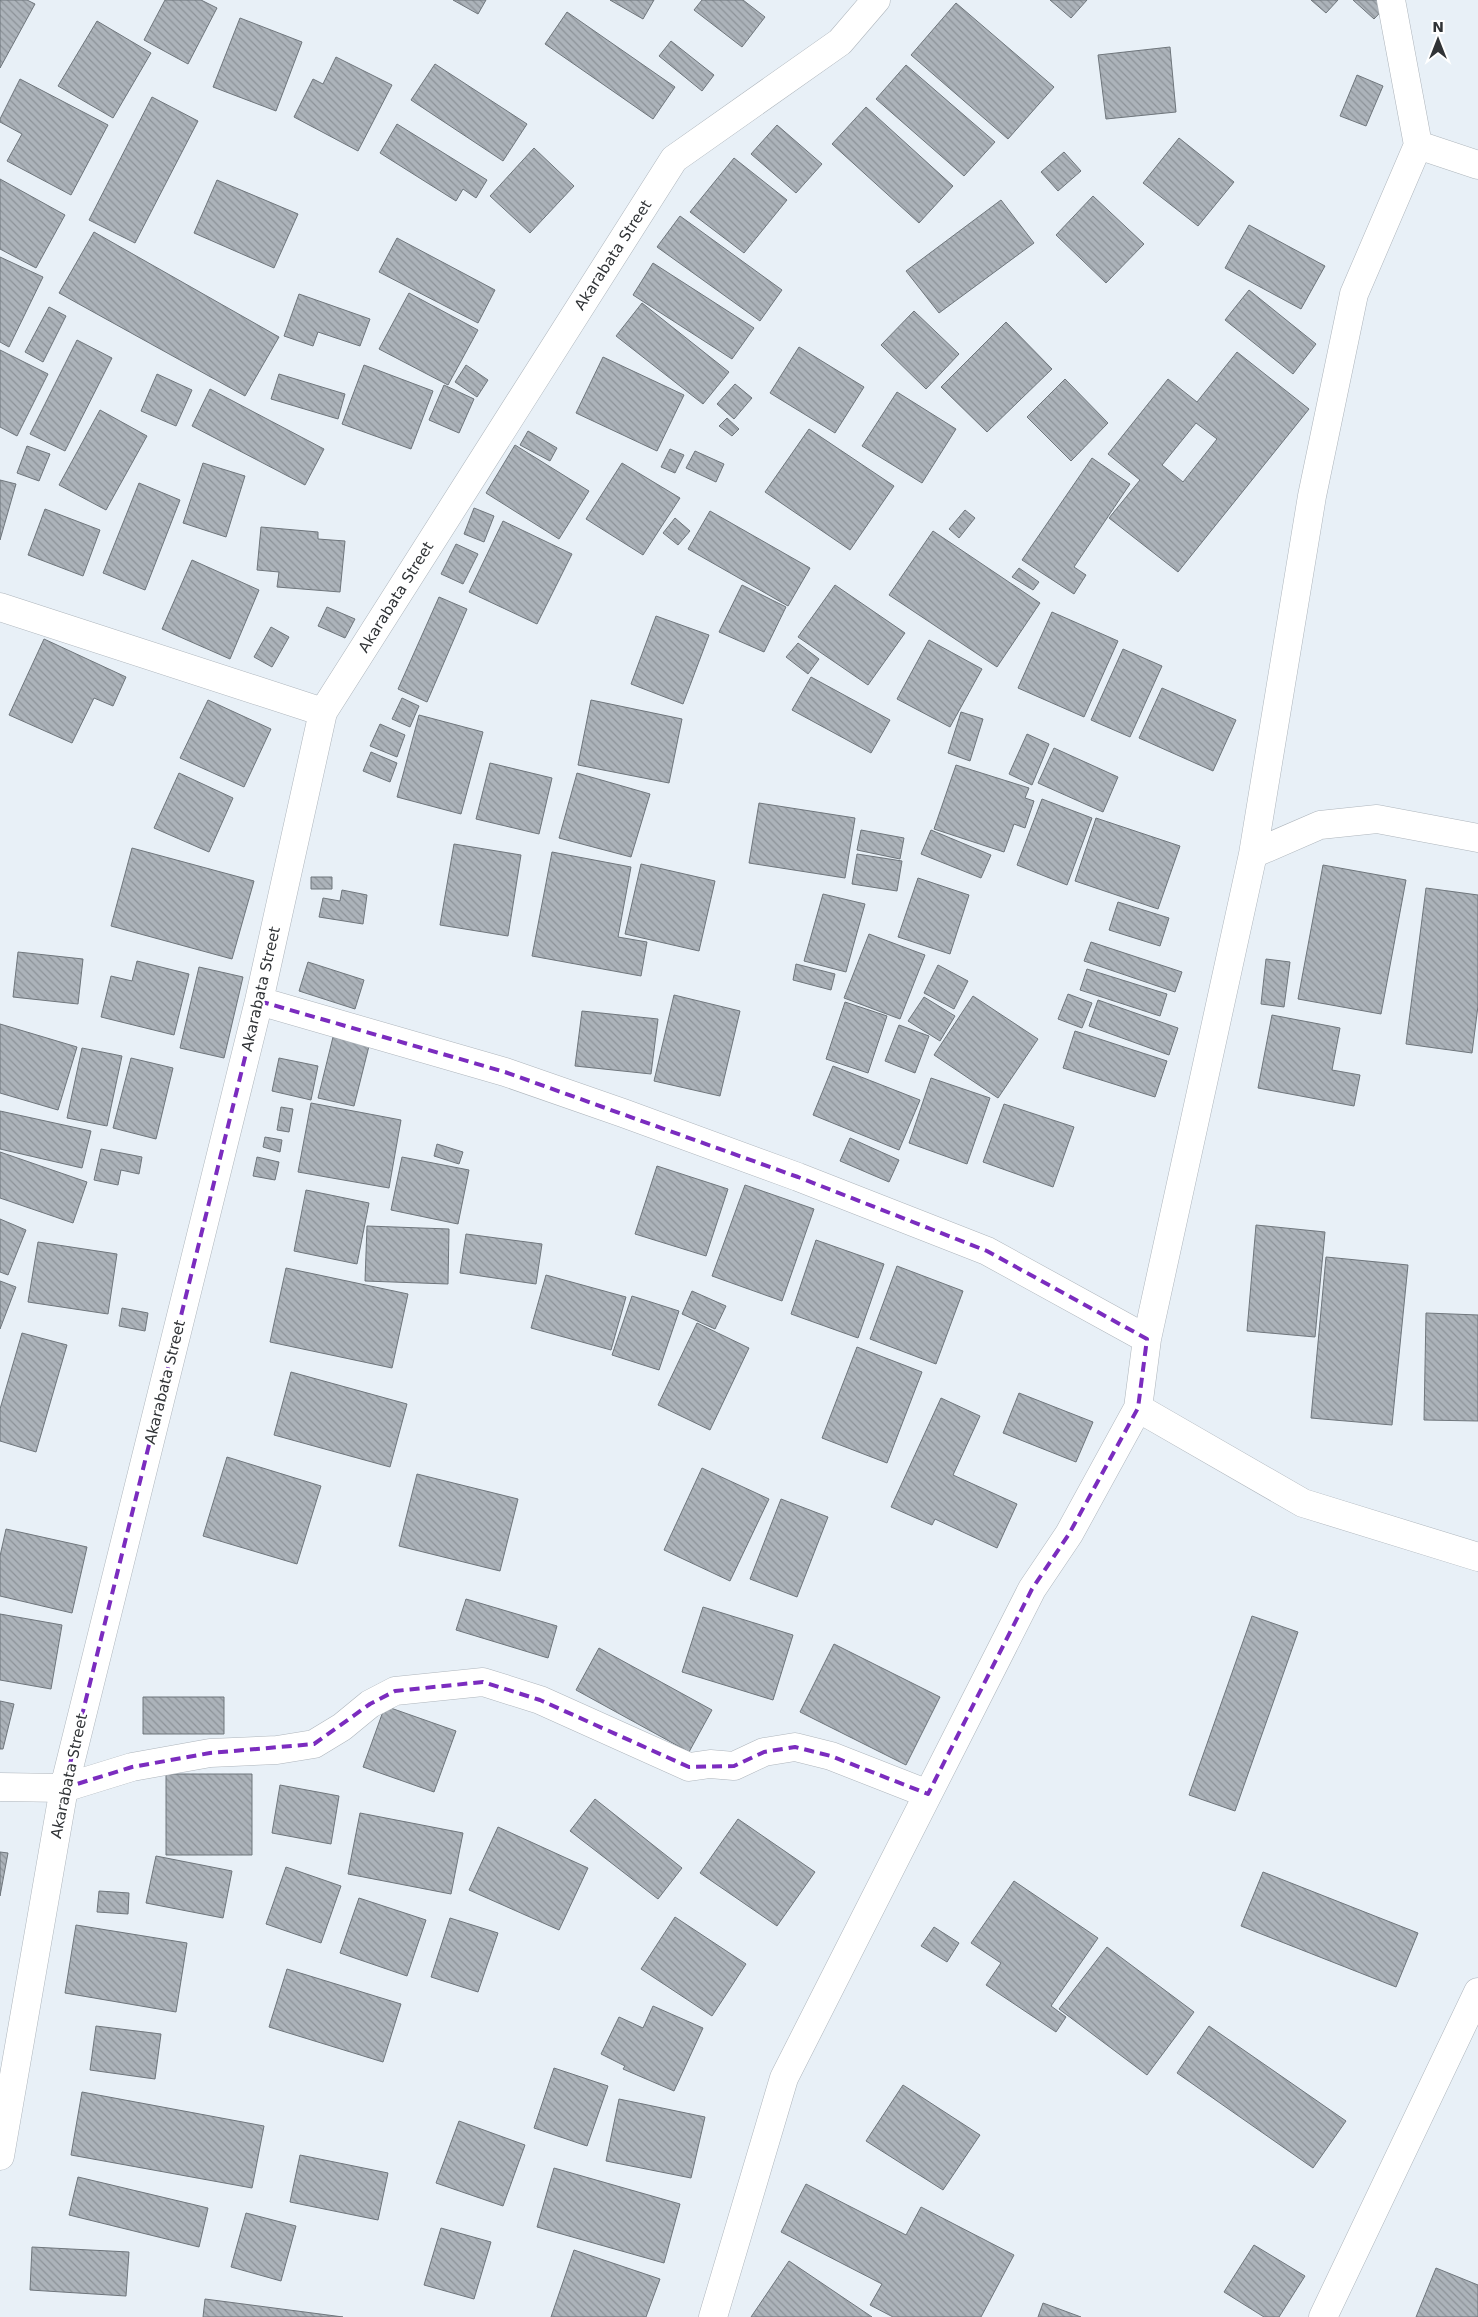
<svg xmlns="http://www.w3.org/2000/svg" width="1478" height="2317" font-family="'DejaVu Sans',sans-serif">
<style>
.building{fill:url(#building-back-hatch);stroke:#6f767c;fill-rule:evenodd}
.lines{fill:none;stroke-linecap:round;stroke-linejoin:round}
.street-casing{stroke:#aeb5bc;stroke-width:29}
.street{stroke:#fff;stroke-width:28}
.marked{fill:none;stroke:#7b2cbf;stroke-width:4;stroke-dasharray:10 6;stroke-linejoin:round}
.labels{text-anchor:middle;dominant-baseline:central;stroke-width:5;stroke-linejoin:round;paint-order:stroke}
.street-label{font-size:15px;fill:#303336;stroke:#fff}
</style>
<defs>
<pattern id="building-back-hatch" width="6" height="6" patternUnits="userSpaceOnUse" patternTransform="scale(1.25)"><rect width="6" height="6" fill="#acb3ba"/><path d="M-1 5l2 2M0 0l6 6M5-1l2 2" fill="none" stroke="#8c9298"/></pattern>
</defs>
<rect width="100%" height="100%" fill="#e8f0f7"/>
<path class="building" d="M0,0H27L35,4L0,68Z
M165,0H201L217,8L188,64L144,40Z
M453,0H486L478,14Z
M610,0H654L643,19Z
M702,0H743L765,17L742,47L694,10Z
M1050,0H1087L1071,18Z
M1311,0H1338L1326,13Z
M1353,0H1389L1391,1L1374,19Z
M956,3L1054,87L1008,139L911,55Z
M567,12L675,87L653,119L545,44Z
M240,18L302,42L276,111L213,87Z
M97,21L151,53L113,118L58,86Z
M671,41L714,75L702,91L659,56Z
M1170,47L1176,112L1106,119L1098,55Z
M336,57L392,85L358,151L294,117L313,79L323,84Z
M435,64L527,124L503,161L411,100Z
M906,65L995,142L964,176L876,99Z
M1357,75L1383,86L1366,126L1340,116Z
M20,79L108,125L71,195L7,161L22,134L0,122V119Z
M152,97L198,121L135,243L89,220Z
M866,107L953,186L919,223L832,144Z
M397,124L487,180L476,198L463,189L456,201L380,153Z
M777,125L822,164L796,193L751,154Z
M1179,138L1234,182L1198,226L1143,183Z
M534,148L574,186L530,233L490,196Z
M1064,152L1081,171L1058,191L1041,172Z
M734,158L787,200L744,253L690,212Z
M0,179L65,215L36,268L0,249Z
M217,180L298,214L274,268L194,233Z
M1093,196L1144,244L1106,283L1056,235Z
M1001,200L1034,243L939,313L906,271Z
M680,216L782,290L760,321L657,247Z
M1249,225L1325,266L1301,309L1225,268Z
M94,232L279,337L245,396L59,293Z
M397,238L495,290L478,323L379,272Z
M0,257L43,277L9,347L0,342Z
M653,263L754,328L732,359L633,295Z
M1249,290L1316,344L1293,374L1225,320Z
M409,293L478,330L448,385L379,349Z
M299,294L370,319L360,346L318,332L313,346L284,336Z
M642,303L729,372L703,404L616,336Z
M49,307L66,316L43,362L25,352Z
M914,311L959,354L926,389L881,345Z
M1006,322L1052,369L987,432L941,387Z
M77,340L112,358L65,451L30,434Z
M799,347L864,387L835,433L770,393Z
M0,350L48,374L17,436L0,427Z
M1237,352L1309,409L1178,572L1109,518L1140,480L1108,454L1168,379L1197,402ZM1196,423L1217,439L1183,482L1162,465Z
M603,357L684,395L657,451L576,413Z
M364,365L433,391L411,449L342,424Z
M466,365L488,380L477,397L455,382Z
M157,374L192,390L176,426L141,411Z
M279,374L345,394L338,419L271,399Z
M1065,379L1108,423L1071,461L1027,417Z
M735,384L752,398L734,419L717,404Z
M444,385L474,399L459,433L429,420Z
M210,389L324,449L305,485L192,426Z
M897,392L956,429L922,483L862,446Z
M100,410L147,436L106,510L59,485Z
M727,418L739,429L732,436L719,426Z
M809,429L894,486L850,550L765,492Z
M528,431L557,448L550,461L520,445Z
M515,445L589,491L559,539L486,493Z
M27,446L50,454L39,481L17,473Z
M670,449L684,455L675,473L661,467Z
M695,451L724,464L716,482L686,468Z
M1092,458L1130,484L1074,567L1086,575L1074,594L1022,560Z
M203,463L245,476L226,537L183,523Z
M622,463L680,498L643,555L586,519Z
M0,480L16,484L0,540Z
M139,483L180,500L145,590L103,573Z
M474,508L494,516L484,542L464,534Z
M45,509L100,530L83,576L28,555Z
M965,510L975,518L959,538L949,529Z
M710,511L810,568L788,606L688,549Z
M675,518L690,531L678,545L663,533Z
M503,521L572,554L537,624L469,592Z
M261,527L318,532V539L345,541L340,592L277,587L279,572L257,570Z
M933,531L1040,603L997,667L889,595Z
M456,544L478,554L463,584L441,574Z
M192,560L259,590L230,659L162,629Z
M1019,568L1039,582L1033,590L1012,577Z
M742,585L786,607L764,652L719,632Z
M835,585L905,633L868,685L798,637Z
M439,597L467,609L427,702L398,689Z
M327,607L355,619L345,638L318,626Z
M1052,612L1118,641L1084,717L1018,688Z
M656,616L709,635L683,704L631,684Z
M271,627L289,637L272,667L254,657Z
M44,639L126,677L113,706L94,698L72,743L9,715Z
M929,640L982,669L950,727L897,699Z
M798,643L819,659L808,674L786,657Z
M1123,649L1162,666L1130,737L1091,720Z
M811,677L890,720L871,753L792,710Z
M1162,688L1236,720L1213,771L1139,738Z
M402,698L419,706L410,727L392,719Z
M208,700L271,729L244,787L180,758Z
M591,700L682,719L669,783L578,765Z
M961,712L983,719L970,761L948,753Z
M419,715L483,732L461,814L397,797Z
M380,724L405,735L397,757L370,746Z
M1027,734L1049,744L1032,785L1009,774Z
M1054,748L1118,777L1103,812L1038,783Z
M371,752L397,763L390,782L363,771Z
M490,763L552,778L539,834L476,819Z
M956,765L1029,788L1025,798L1034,801L1025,828L1014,824L1004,852L934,829Z
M179,773L233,798L209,852L154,828Z
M577,773L650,794L631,857L559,838Z
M1042,799L1092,818L1067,885L1017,865Z
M759,803L855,818L845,878L749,863Z
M1096,818L1180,846L1158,909L1075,881Z
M861,830L904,838L900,859L857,850Z
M931,830L991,855L981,878L921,854Z
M454,844L521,855L508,936L440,925Z
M132,848L254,881L232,959L111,926Z
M552,852L631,867L618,937L647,942L641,976L532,956Z
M857,854L902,861L897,891L852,884Z
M641,864L715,881L699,951L625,934Z
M1323,865L1406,880L1381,1014L1298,999Z
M311,877H332V889H311Z
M918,878L969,895L950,954L898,937Z
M1426,888L1478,895V1006L1472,1053L1406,1044Z
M342,890L367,895L363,924L319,917L323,898L340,901Z
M823,894L865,904L846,972L804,961Z
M1118,902L1169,918L1160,946L1109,930Z
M869,934L925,955L900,1019L844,998Z
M1091,942L1182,972L1175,992L1084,961Z
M18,952L83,959L78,1004L13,997Z
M1266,959L1290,962L1284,1007L1261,1004Z
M137,961L189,974L174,1035L101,1017L111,976L132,981Z
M308,962L364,980L355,1009L299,991Z
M796,964L835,974L831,990L793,980Z
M938,965L968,981L954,1009L924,993Z
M199,967L243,977L224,1058L180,1048Z
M1087,969L1167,994L1160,1016L1080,990Z
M1068,994L1092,1003L1082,1028L1058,1019Z
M674,995L740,1011L720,1096L654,1081Z
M973,996L1038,1039L998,1098L934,1055Z
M924,997L955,1016L940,1041L908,1021Z
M1098,1000L1178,1028L1169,1055L1089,1026Z
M845,1002L887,1016L868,1073L826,1059Z
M582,1011L658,1019L651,1074L575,1066Z
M1272,1015L1340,1028L1332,1070L1360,1075L1354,1106L1258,1088Z
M0,1024L77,1047L58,1110L0,1093Z
M899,1025L929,1036L915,1073L885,1061Z
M1075,1031L1167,1061L1155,1097L1063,1068Z
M333,1037L369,1046L354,1106L318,1098Z
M82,1048L122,1056L107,1126L67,1118Z
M131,1058L173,1068L156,1139L113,1128Z
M279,1058L318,1066L311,1100L272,1091Z
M833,1066L920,1100L899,1150L813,1115Z
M931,1078L990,1098L967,1164L909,1143Z
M311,1103L401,1120L389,1188L298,1172Z
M1004,1104L1074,1127L1053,1187L983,1162Z
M281,1107L293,1109L289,1132L277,1130Z
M0,1111L91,1131L82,1168L0,1149Z
M265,1137L282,1140L280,1152L263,1147Z
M850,1138L899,1160L889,1182L840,1161Z
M437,1144L463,1152L459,1164L434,1156Z
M101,1149L142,1157L139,1174L121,1170L118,1185L94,1180Z
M0,1152L87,1182L73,1223L0,1198Z
M257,1157L279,1162L275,1180L253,1176Z
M402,1157L469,1170L458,1224L391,1210Z
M657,1166L728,1189L706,1256L635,1234Z
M745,1185L814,1209L782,1301L712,1276Z
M306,1190L369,1203L357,1264L294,1251Z
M0,1219L26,1230L8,1275L0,1272Z
M1256,1225L1325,1232L1315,1337L1247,1331Z
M367,1226L449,1229L448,1284L365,1281Z
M466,1234L542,1244L536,1284L460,1273Z
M816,1240L884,1264L858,1338L791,1314Z
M38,1242L117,1254L108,1314L28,1302Z
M1326,1257L1408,1265L1392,1425L1311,1418Z
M897,1266L963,1291L936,1364L870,1339Z
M286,1268L408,1294L392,1368L270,1342Z
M546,1275L626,1297L611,1350L531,1328Z
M0,1281L16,1287L0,1329Z
M692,1291L726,1306L715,1329L682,1314Z
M632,1296L679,1311L659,1370L612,1355Z
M122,1308L148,1313L145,1331L119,1326Z
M1426,1313L1478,1315V1421L1424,1420Z
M697,1323L749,1348L710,1430L658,1405Z
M22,1333L67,1345L36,1452L0,1441V1409Z
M857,1347L922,1372L887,1463L822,1438Z
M291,1372L407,1404L390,1467L274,1435Z
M1019,1393L1093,1422L1076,1462L1003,1433Z
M941,1398L980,1416L953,1475L1017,1504L997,1548L935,1519L932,1525L891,1507Z
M227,1457L321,1486L297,1564L203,1536Z
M702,1468L769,1499L730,1581L664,1550Z
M417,1474L518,1499L500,1571L399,1546Z
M781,1499L828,1517L797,1597L750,1579Z
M6,1529L87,1547L72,1613L0,1596V1556Z
M466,1599L557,1626L548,1658L456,1630Z
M703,1607L793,1635L773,1700L682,1672Z
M0,1614L62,1625L51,1689L0,1680Z
M1252,1616L1298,1632L1235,1811L1189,1795Z
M834,1644L940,1697L906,1765L800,1712Z
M599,1648L712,1710L689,1752L576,1690Z
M143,1697H224V1734H143Z
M0,1701L14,1704L3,1749H0Z
M385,1706L456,1731L434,1792L363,1767Z
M166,1774H252V1855H166Z
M280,1785L339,1796L331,1844L272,1833Z
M595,1799L682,1868L658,1899L570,1831Z
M360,1813L463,1833L451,1894L348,1874Z
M738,1819L815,1872L777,1926L700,1873Z
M498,1827L588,1868L559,1930L469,1890Z
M0,1852L8,1853L0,1896Z
M156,1856L232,1871L223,1918L146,1903Z
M286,1867L341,1886L321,1943L266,1924Z
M1263,1872L1418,1933L1396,1987L1241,1926Z
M1014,1881L1098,1938L1051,2006L1066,2017L1056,2032L986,1985L1001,1963L971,1943Z
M99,1891L129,1893L128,1914L97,1912Z
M359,1898L426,1920L407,1976L340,1953Z
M675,1917L746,1964L712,2016L641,1969Z
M450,1918L498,1933L478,1992L431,1977Z
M76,1925L187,1943L176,2012L65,1993Z
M934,1927L959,1943L947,1962L921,1946Z
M1107,1947L1194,2012L1147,2075L1059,2009Z
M287,1969L401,2004L383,2062L269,2027Z
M653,2006L703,2028L674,2091L623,2069L625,2066L601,2054L619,2017L643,2028Z
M96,2026L161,2034L155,2079L90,2070Z
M1209,2026L1346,2121L1313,2168L1177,2073Z
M554,2068L608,2086L587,2146L534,2128Z
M903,2085L980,2135L943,2190L866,2141Z
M82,2092L264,2126L252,2188L71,2155Z
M619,2099L705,2117L691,2178L606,2161Z
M459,2121L525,2145L503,2206L436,2183Z
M300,2155L388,2173L378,2220L290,2202Z
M554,2168L680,2204L664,2263L537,2227Z
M78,2177L208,2208L199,2247L69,2215Z
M806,2184L906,2235L921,2207L1014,2255L981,2317H893L870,2305L882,2284L781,2232Z
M246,2213L296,2226L281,2281L231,2267Z
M441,2228L491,2242L474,2299L424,2285Z
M1254,2245L1305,2276L1279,2317H1264L1224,2292Z
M32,2247L129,2252L126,2296L30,2290Z
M574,2250L660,2279L646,2317H551Z
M789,2261L872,2317H751Z
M1436,2268L1478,2285V2317H1416Z
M205,2299L343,2317H203Z
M1043,2303L1081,2317H1038Z"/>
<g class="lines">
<g class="street-casing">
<path id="street" d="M1418,145L1478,165
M0,607L323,712
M1253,854L1320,825L1377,819L1478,838
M259,1001L505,1072L623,1113L798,1177L987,1251L1147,1339
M1138,1408L1303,1503L1478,1557
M0,1787L64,1788L132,1767L210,1753L277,1750L314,1744L342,1727L370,1704L395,1691L483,1682L540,1700L689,1767L710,1764L734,1766L764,1752L795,1747L831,1756L928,1794
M0,2156L64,1788L259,1001L323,712L674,159L840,42L876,0
M713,2317L784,2078L1032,1589L1069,1534L1138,1408L1147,1339L1253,854L1312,496L1354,294L1418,145L1391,0
M1323,2317L1478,1992"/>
</g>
<use href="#street" class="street"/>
</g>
<path class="marked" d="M259,1001L505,1072L798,1177L987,1251L1147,1339L1138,1408L1069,1534L1032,1589L928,1794L831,1756L795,1747L764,1752L734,1766L689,1767L540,1700L483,1682L395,1691L370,1704L314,1744L210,1753L132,1767L64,1788Z"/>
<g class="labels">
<g class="street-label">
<text transform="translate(613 255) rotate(-57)">Akarabata Street</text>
<text transform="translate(396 597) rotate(-58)">Akarabata Street</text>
<text transform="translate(261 989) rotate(-77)">Akarabata Street</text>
<text transform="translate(165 1382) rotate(-76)">Akarabata Street</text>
<text transform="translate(69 1776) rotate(-78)">Akarabata Street</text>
</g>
</g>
<g transform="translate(1438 40)" stroke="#ffffff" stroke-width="4" paint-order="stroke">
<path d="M0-4L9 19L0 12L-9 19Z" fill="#303336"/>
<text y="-8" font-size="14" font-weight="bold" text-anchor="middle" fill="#303336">N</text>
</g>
</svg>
